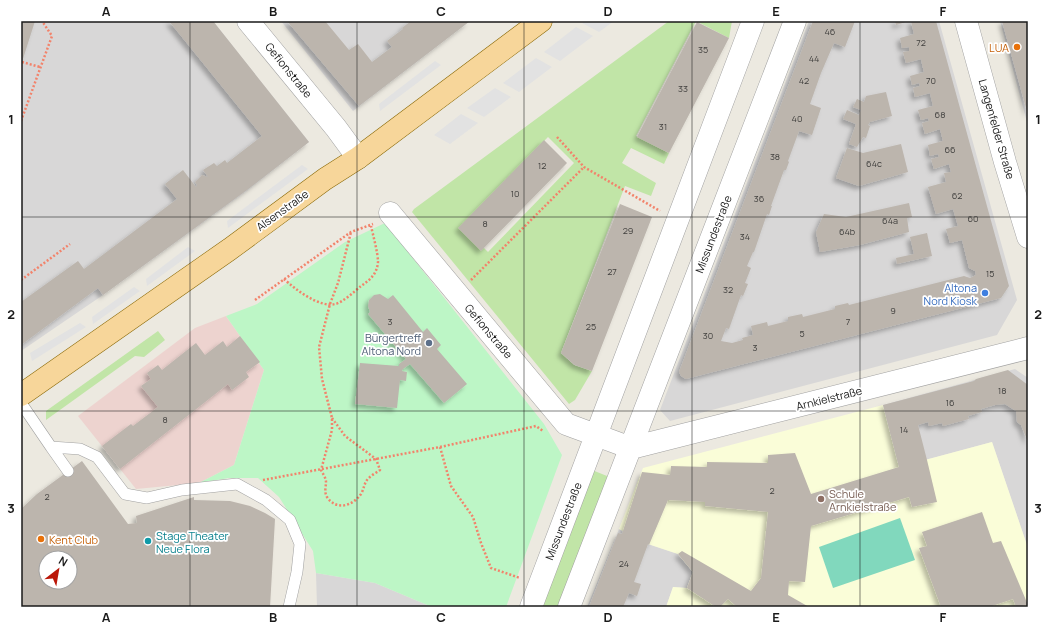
<svg xmlns="http://www.w3.org/2000/svg" width="1049" height="628" font-family="Manrope,sans-serif">
<style>
.residential{fill:#d8d7d7}
.commercial{fill:#edd3cf}
.education{fill:#fafdd8}
.grass{fill:#c1e5a7;fill-rule:evenodd}
.park{fill:#bdf6c6}
.pitch{fill:#81d8bd}
.parking{fill:#e2e2e2}
.building{fill:#bcb5ad;fill-rule:evenodd;filter:url(#shadow)}
.lines{fill:none;stroke-linecap:round;stroke-linejoin:round}
.lane-casing{stroke:#a1a1a1;stroke-width:12}
.street-casing{stroke:#a1a1a1;stroke-width:23}
.primary-casing{stroke:#8a6907;stroke-width:23}
.path{stroke:#f2836b;stroke-width:2.5;stroke-dasharray:2 2;stroke-linecap:butt}
.lane{stroke:#fff;stroke-width:11}
.street{stroke:#fff;stroke-width:22}
.primary{stroke:#f7d69a;stroke-width:22}
.grid{fill:none;stroke:#1a1a1a;stroke-width:1;stroke-opacity:0.55}
.food-dot{fill:#e8710a;stroke:#fff;stroke-width:1.5}
.shop-dot{fill:#3f7fe0;stroke:#fff;stroke-width:1.5}
.service-dot{fill:#5c6f8a;stroke:#fff;stroke-width:1.5}
.education-dot{fill:#8d6e63;stroke:#fff;stroke-width:1.5}
.culture-dot{fill:#0f9aa8;stroke:#fff;stroke-width:1.5}
.labels{text-anchor:middle;dominant-baseline:central;stroke-width:3.5;stroke-linejoin:round;paint-order:stroke}
.number-label{font-size:9px;fill:#42413f}
.food-label{font-size:11px;fill:#c56008;stroke:#fff;text-anchor:end}
.street-label{font-size:11px;fill:#1a1a1a;stroke:#fff}
.shop-label{font-size:11px;fill:#366cbe;stroke:#fff;text-anchor:end}
.service-label{font-size:11px;fill:#4e5e75;stroke:#fff;text-anchor:end}
.education-label{font-size:11px;fill:#785e54;stroke:#fff;text-anchor:start}
.culture-label{font-size:11px;fill:#0d838f;stroke:#fff;text-anchor:start}
.neatline{fill:none;stroke:#1a1a1a;stroke-width:1.5}
.grid-label{font-size:13px;text-anchor:middle;font-weight:bold;fill:#1a1a1a}
</style>
<defs>
<filter id="shadow"><feDropShadow dx="-3.5" dy="3.5" stdDeviation="2" flood-color="#0004"/></filter>
</defs>
<rect width="100%" height="100%" fill="#ece9e0"/>
<path class="residential" d="M21,21H213L309,142L248,190L103,295L21,351Z
M281,21H470L353,111Z
M809,21H939L1017,300L997,335L670,421L660,410Z
M1000,21H1028V126Z
M1015,369L1028,378V548L992,442L899,467L883,405Z
M619,529L648,544L678,554L693,572L687,588L673,587L666,607H587Z
M316,573L375,583L432,607H317Z"/>
<path class="commercial" d="M226,316L264,370L234,465L199,483L136,489L78,416L195,328Z"/>
<path class="education" d="M883,405L899,467L992,442L1028,548V606L666,607L673,587L687,588L693,572L678,554L648,544L619,529L643,468Z"/>
<path class="grass" d="M669,21H732L729,38L696,21L636,136L669,153L664,164L631,148L622,163L656,183L651,196L625,186L561,353L574,365L592,371L575,400L569,404L412,212L414,209ZM548,137L574,163L488,252L462,226Z
M158,331L165,340L144,357L135,356L46,420V411Z
M592,470L612,478L561,607H538Z"/>
<path class="park" d="M385,223L544,424L562,455L506,607H432L375,583L316,573L313,551L279,497L258,478H229L199,483L234,465L264,370L226,316L257,304L345,242Z"/>
<path class="pitch" d="M900,518L915,560L833,588L819,547Z"/>
<path class="parking" d="M585,21H614L599,32L582,23Z
M576,27L593,36L560,61L544,52Z
M536,58L552,67L519,92L503,83Z
M435,61L441,65L380,111L379,104Z
M495,88L511,97L484,117L467,108Z
M461,114L478,123L450,144L434,135Z
M302,165L308,169L228,228L227,221Z
M188,247L195,251L147,286L146,279Z
M134,287L140,291L93,324L92,317Z
M80,323L86,327L32,361L30,353Z"/>
<path class="building" d="M21,21H35L21,65Z
M169,21H213L309,142L247,190L103,295L98,288L21,345V302L78,261L84,269L177,199L165,184L183,170L196,187L197,185L195,182L202,175L208,177L203,170L214,163L217,166L225,160L227,163L262,136Z
M287,21H325L349,50L358,44L372,62L392,47L387,41L403,29L402,28L411,21H470L359,106Z
M813,21H855L845,47L834,43L821,73L810,104L821,108L812,135L799,131L788,161L789,162L786,170H784L771,206H772L769,215L767,214L754,252H753L747,266L751,268L745,283L748,284L743,296L741,295L729,329L726,328L721,341L732,343L743,340L742,338L753,335L751,326L767,322L768,326L788,321V317L802,314L803,317L835,309V306L848,303L849,305L964,276L970,278L976,275L975,271L969,268L962,240L950,243L946,229L958,226L953,209L936,214L928,187L946,182L944,173L951,172L949,164L934,169L931,159L939,157L938,154L930,156L928,145L943,141L940,129L925,134L922,123L929,121L928,118L921,120L918,110L933,106L930,93L915,97L913,88L920,86L919,83L912,85L910,76L924,72L922,64L921,59L906,63L903,52L909,51V47L902,48L900,38L914,34L911,21H936L1009,286L1001,298L686,379L681,376L679,372Z
M895,21H909L896,25Z
M1002,21H1028V115Z
M697,22L729,38L669,153L637,137Z
M886,92L892,116L870,122L868,125L870,126L866,138L863,137L857,147L849,144L856,124L843,119L847,110L859,115L861,110L853,107L857,99L864,102L866,96Z
M544,140L567,163L481,251L458,228Z
M901,144L908,172L859,186L836,178L847,148L863,153Z
M909,203L912,217L907,218L909,232L860,245L820,252L816,232L824,214L846,217Z
M620,204L652,217L592,371L575,365L561,353Z
M927,233L932,256L897,264L896,258L914,254L910,237Z
M380,294L388,299L393,295L423,332L427,328L441,345L437,349L467,384L444,403L410,364L403,369L402,371L407,372L406,381L400,380L397,408L355,404L360,363L399,366V364L406,359L368,314L370,312L368,306L369,300L374,295Z
M240,336L260,362L246,372L249,377L232,390L228,384L120,469L102,446L131,424L133,426L158,407L141,386L151,379L147,373L158,365L162,370L196,343L205,355L223,341L227,347Z
M1008,370L1028,385V442L1021,425L1017,422L1016,411L1005,404L995,405L981,409L982,412L968,416L969,419L943,426L942,423L929,426L928,422L918,425L927,460L937,502L912,507L909,497L811,526L805,582L789,581L788,595L809,607H737L728,599L720,607H716L687,588L693,572L678,554L682,551L751,591L761,578L768,512L705,506V502L668,500L649,545L648,544L634,582L641,584L637,596L629,593L623,607H589L618,533L622,534L642,472L670,475L671,466L707,467V462L768,463V455L795,453L811,494L899,467L883,405L974,381L976,379Z
M82,461L128,524L137,523L136,516L194,497V500L230,501L250,506L265,513L275,519L270,607H21V509L37,494ZM46,558H70V582H46Z
M982,512L993,543L1001,541L1028,605L1016,607L1013,599L989,607H941L919,548L927,546L922,532Z"/>
<g class="lines">
<g class="lane-casing">
<path id="lane" d="M21,403L51,447L80,449L97,457L125,494L147,498L182,490L237,484L266,500L290,520L300,544L297,572L289,607
M51,447L68,471"/>
</g>
<g class="street-casing">
<path id="street" d="M248,21L336,128L358,158
M966,21L1005,162L1028,237
M390,213L566,424L631,448L1028,348
M531,607L753,21
M569,607L795,21"/>
</g>
<g class="primary-casing">
<path id="primary" d="M21,395L230,249L325,179L358,158L541,21"/>
</g>
<path class="path" d="M22,62L40,67
M21,121L52,36L42,21
M557,137L584,167L660,211
M284,279C295,289 319,308 335,304C342,303 355,291 361,286C370,280 377,274 378,262C378,253 373,235 371,226
M21,280L70,244
M471,280L584,167
M255,300L351,232L373,224
M332,418L345,436L376,459L380,470C376,473 370,476 367,480C364,484 364,489 361,494C353,506 336,511 327,497C324,492 326,487 326,482C326,478 323,474 321,470L332,430V418L322,379L319,347L330,304L338,283L351,232
M440,447L451,486L473,517L481,543L491,568L520,578
M263,480L440,447L536,426L543,431"/>
<use href="#lane" class="lane"/>
<use href="#street" class="street"/>
<use href="#primary" class="primary"/>
</g>
<path class="grid" d="M190,21V607M357,21V607M524,21V607M692,21V607M860,21V607M21,217H1028M21,411H1028"/>
<g class="food-dot">
<circle cx="1017" cy="47" r="4"/>
<circle cx="41" cy="539" r="4"/>
</g>
<circle class="shop-dot" cx="985" cy="293" r="4"/>
<circle class="service-dot" cx="429" cy="343" r="4"/>
<circle class="education-dot" cx="821" cy="499" r="4"/>
<circle class="culture-dot" cx="148" cy="541" r="4"/>
<g class="labels">
<g class="number-label">
<text x="830" y="31">46</text>
<text x="921" y="42">72</text>
<text x="703" y="49">35</text>
<text x="814" y="58">44</text>
<text x="804" y="80">42</text>
<text x="931" y="80">70</text>
<text x="683" y="88">33</text>
<text x="940" y="114">68</text>
<text x="797" y="118">40</text>
<text x="663" y="126">31</text>
<text x="950" y="149">66</text>
<text x="775" y="156">38</text>
<text x="874" y="163">64c</text>
<text x="542" y="165">12</text>
<text x="515" y="193">10</text>
<text x="957" y="195">62</text>
<text x="759" y="198">36</text>
<text x="973" y="218">60</text>
<text x="890" y="220">64a</text>
<text x="485" y="223">8</text>
<text x="628" y="230">29</text>
<text x="847" y="231">64b</text>
<text x="745" y="236">34</text>
<text x="612" y="271">27</text>
<text x="990" y="273">15</text>
<text x="728" y="289">32</text>
<text x="893" y="310">9</text>
<text x="390" y="321">3</text>
<text x="848" y="321">7</text>
<text x="591" y="326">25</text>
<text x="802" y="333">5</text>
<text x="708" y="335">30</text>
<text x="755" y="347">3</text>
<text x="1002" y="390">18</text>
<text x="950" y="402">16</text>
<text x="165" y="419">8</text>
<text x="904" y="429">14</text>
<text x="772" y="490">2</text>
<text x="47" y="496">2</text>
<text x="624" y="563">24</text>
</g>
<g class="food-label">
<text x="1009" y="47">LUA</text>
<text x="49" y="539" text-anchor="start">Kent Club</text>
</g>
<g class="street-label">
<text transform="translate(289 70) rotate(51)">Gefionstraße</text>
<text transform="translate(997 129) rotate(74)">Langenfelder Straße</text>
<text transform="translate(282 210) rotate(-36)">Alsenstraße</text>
<text transform="translate(713 234) rotate(-69)">Missundestraße</text>
<text transform="translate(489 331) rotate(50)">Gefionstraße</text>
<text transform="translate(829 398) rotate(-14)">Arnkielstraße</text>
<text transform="translate(563 521) rotate(-69)">Missundestraße</text>
</g>
<g class="shop-label">
<text x="977" y="287">Altona<tspan x="977" dy="13">Nord Kiosk</tspan></text>
</g>
<g class="service-label">
<text x="421" y="337">Bürgertreff<tspan x="421" dy="13">Altona Nord</tspan></text>
</g>
<g class="education-label">
<text x="829" y="493">Schule<tspan x="829" dy="13">Arnkielstraße</tspan></text>
</g>
<g class="culture-label">
<text x="156" y="535">Stage Theater<tspan x="156" dy="13">Neue Flora</tspan></text>
</g>
</g>
<rect width="1049" height="628" fill="none" stroke="#ffffff" stroke-width="44"/>
<g transform="translate(58 570) rotate(31)"><circle r="19" fill="#ffffff" stroke="#a3a3a3"/>
<path d="M0-3L7 15L0 10L-7 15Z" fill="#bb1709"/>
<text y="-6" font-size="11" font-weight="bold" text-anchor="middle" fill="#1a1a1a">N</text>
</g>
<rect x="22" y="22" width="1005" height="584" class="neatline"/>
<g class="grid-label">
<text x="106" y="16">A</text>
<text x="273" y="16">B</text>
<text x="441" y="16">C</text>
<text x="608" y="16">D</text>
<text x="776" y="16">E</text>
<text x="943" y="16">F</text>
<text x="11" y="124">1</text>
<text x="1038" y="124">1</text>
<text x="11" y="319">2</text>
<text x="1038" y="319">2</text>
<text x="11" y="513">3</text>
<text x="1038" y="513">3</text>
<text x="106" y="622">A</text>
<text x="273" y="622">B</text>
<text x="441" y="622">C</text>
<text x="608" y="622">D</text>
<text x="776" y="622">E</text>
<text x="943" y="622">F</text>
</g>
</svg>
